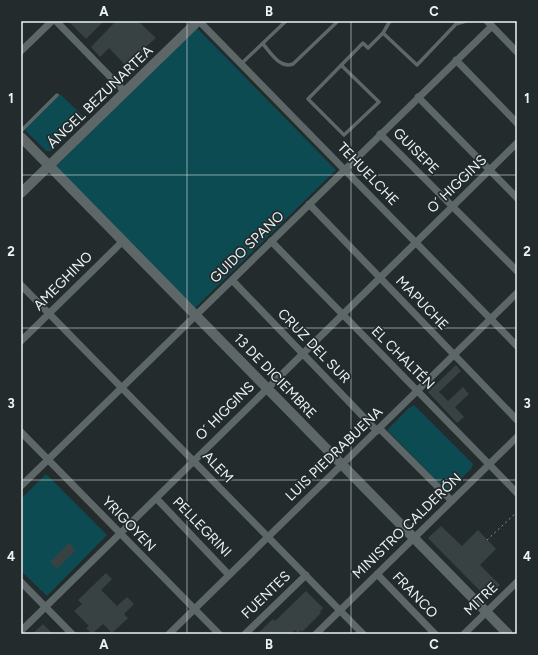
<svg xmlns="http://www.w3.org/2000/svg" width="538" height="655" font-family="Figtree,sans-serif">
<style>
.green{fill:#0c4b52}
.building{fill:#394243}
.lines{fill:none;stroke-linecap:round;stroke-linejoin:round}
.path{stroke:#8b9292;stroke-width:1;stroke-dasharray:2 3;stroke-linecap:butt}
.lane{stroke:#5d6768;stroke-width:3.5}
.street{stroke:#5d6768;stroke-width:7}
.secondary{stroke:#5d6768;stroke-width:10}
.grid{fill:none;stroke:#edf3f3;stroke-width:1;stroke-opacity:0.55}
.labels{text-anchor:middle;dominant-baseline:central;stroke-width:3.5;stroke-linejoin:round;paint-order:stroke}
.street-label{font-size:14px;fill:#edf3f3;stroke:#232b2c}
.neatline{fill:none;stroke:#edf3f3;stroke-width:1.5}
.grid-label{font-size:13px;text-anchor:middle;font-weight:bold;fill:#edf3f3}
</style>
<rect width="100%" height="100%" fill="#232b2c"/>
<path class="green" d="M197,28L336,170L194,309L55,167Z
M60,94L85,118L51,151H46L25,130Z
M414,405L473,464L471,469L448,492L387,430L409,408Z
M46,474L107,535L47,596L21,571V499Z"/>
<path class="building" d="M68,21H100L102,23L86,39Z
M116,21H138L156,38L142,50L143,51L127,67L109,48L100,57L91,47Z
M456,365L461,371L439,392L448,401L463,387L469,394L455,407L464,417L457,423L428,392Z
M441,526L462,546L478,530L496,549L480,565L500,585L487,598L428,538Z
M69,543L76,550L57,569L50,562Z
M106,573L112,579L101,590L117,606L127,597L134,604L124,614L128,618L112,633L103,624L92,634L86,628L89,626L74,611L82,604L78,600Z
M306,591L323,608L320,612L321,613L302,632L301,630L298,633L295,630L291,634H257L273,619L275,621Z
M43,624L53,634H32Z"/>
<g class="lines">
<path class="path" d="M487,540L517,512"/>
<path class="lane" d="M383,33L390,21
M263,44C270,52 280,69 293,64L338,21
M241,64L286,21
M341,65L379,102L344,135L308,99L363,43L368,48L383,33L417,65L456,24L466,21
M21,131L57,95"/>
<path class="street" d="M56,21L125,92
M199,21L517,346
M487,21L517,52
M21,51L52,21
M456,60L517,123
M418,97L517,198
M380,134L517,271
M309,204L517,420
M271,241L517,493
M232,280L377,431
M21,285L363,634
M21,341L123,241
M379,428L452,501
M21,432L219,634
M21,486L492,26
M156,498L229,575
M377,574L435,634
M21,582L72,634
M21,631L517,143
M169,634L517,293
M245,634L306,575
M316,634L517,437
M464,634L517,582"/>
<path class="secondary" d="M21,137L508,634
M21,193L198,21"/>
</g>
<path class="grid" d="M187,21V634M351,21V634M21,175H517M21,328H517M21,480H517"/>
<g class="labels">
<g class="street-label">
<text transform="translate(100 97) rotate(-44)">ÁNGEL BEZUNARTEA</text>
<text transform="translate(416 151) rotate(45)">GUISEPE</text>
<text transform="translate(368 174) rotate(46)">TEHUELCHE</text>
<text transform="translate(457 184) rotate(-44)">O´ HIGGINS</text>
<text transform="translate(247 247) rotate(-44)">GUIDO SPANO</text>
<text transform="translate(63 281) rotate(-45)">AMEGHINO</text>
<text transform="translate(422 303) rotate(46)">MAPUCHE</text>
<text transform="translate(314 346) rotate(46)">CRUZ DEL SUR</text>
<text transform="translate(403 358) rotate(45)">EL CHALTÉN</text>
<text transform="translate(275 376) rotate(46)">13 DE DICIEMBRE</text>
<text transform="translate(225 411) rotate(-45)">O´ HIGGINS</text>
<text transform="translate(334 454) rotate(-44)">LUIS PIEDRABUENA</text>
<text transform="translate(218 467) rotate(46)">ALEM</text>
<text transform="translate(129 524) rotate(46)">YRIGOYEN</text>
<text transform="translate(407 526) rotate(-44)">MINISTRO CALDERÓN</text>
<text transform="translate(202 527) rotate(46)">PELLEGRINI</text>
<text transform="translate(266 595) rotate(-44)">FUENTES</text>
<text transform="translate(415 595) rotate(46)">FRANCO</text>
<text transform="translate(481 599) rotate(-44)">MITRE</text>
</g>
</g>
<rect width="538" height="655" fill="none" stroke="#232b2c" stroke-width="44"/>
<rect x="22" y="22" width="494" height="611" class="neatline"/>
<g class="grid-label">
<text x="104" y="16">A</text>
<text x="269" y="16">B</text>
<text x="434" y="16">C</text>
<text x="11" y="103">1</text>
<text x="527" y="103">1</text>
<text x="11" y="256">2</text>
<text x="527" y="256">2</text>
<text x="11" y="408">3</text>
<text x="527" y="408">3</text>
<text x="11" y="561">4</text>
<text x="527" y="561">4</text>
<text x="104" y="649">A</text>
<text x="269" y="649">B</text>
<text x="434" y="649">C</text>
</g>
</svg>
